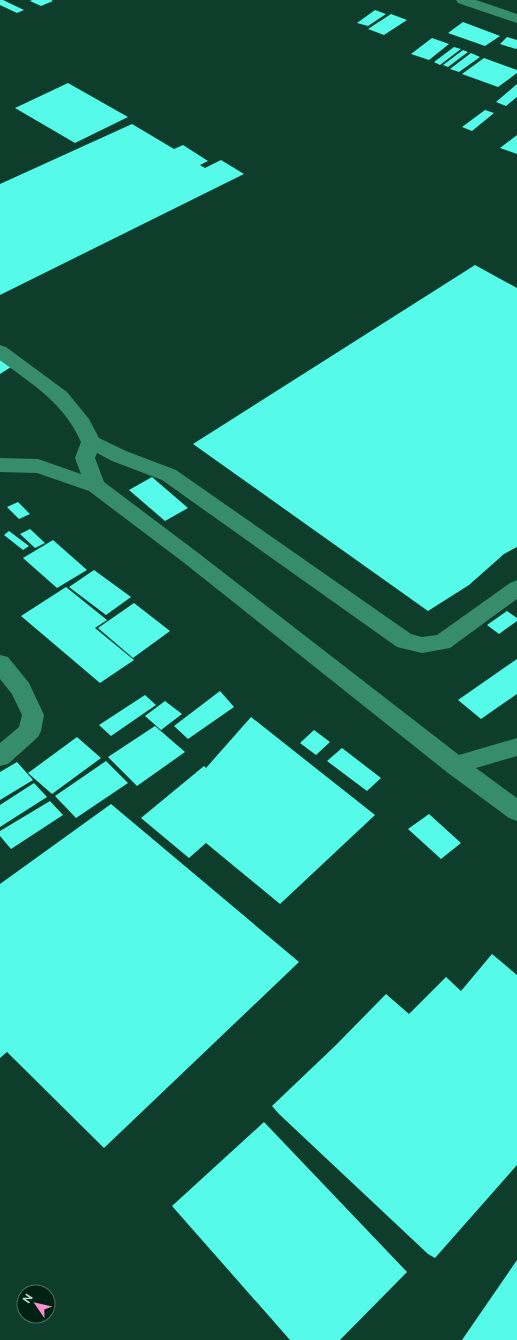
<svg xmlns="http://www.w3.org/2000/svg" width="517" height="1340" font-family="'Public Sans',sans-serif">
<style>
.building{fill:#55fae8}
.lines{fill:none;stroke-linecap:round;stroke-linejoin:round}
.minor{fill:#378c6b;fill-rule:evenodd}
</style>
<rect width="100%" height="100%" fill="#0f3d2c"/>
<path class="building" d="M0,0H3L24,10L17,13L0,5Z
M32,0H51L53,1L41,6L30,1Z
M375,10L386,14L368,26L357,23Z
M391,14L407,20L384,35L368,29Z
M463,22L500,36L485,46L448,33Z
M507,37L517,40V48L516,49L500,44Z
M432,38L449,44L429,60L411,54Z
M454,47L461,49L440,65L434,62Z
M463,50L468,52L448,67L443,65Z
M471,53L480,57L459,72L450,69Z
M484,58L517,70V73L498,87L462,74Z
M68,83L128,117L75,143L15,108Z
M517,84V97L506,106L496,102Z
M485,110L494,113L472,131L462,127Z
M132,124L174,149L183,145L208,161L200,165L205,168L221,160L244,174L0,295V184Z
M517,135V154L500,148Z
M475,265L517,288V547L504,554L469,585L428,611L193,444Z
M0,360L11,367L0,374Z
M152,477L188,508L165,521L129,490Z
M18,502L30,514L19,519L7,507Z
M30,529L45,543L35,548L20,534Z
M9,531L29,546L23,550L4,535Z
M53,540L87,570L57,588L23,558Z
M94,570L131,597L106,615L69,587Z
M66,587L107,620L95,628L134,660L100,683L21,616Z
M134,603L170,631L133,658L98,628Z
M507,611L517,618V621L499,634L487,625Z
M517,659V694L481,719L458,700Z
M220,691L234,707L188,739L174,726Z
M145,695L156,705L111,736L99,725Z
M165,701L182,714L161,730L145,716Z
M251,717L375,815L280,904L206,843L189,858L141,818L204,766L206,768Z
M155,726L185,752L137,786L108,757Z
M314,730L330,742L316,755L300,743Z
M77,737L101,758L52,794L28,773Z
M342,748L381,778L367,791L327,761Z
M106,761L128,783L76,818L55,796Z
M17,762L33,780L0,800V772Z
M34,783L47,797L0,827V805Z
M50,801L63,815L11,849L0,836V831Z
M111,804L299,962L104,1148L7,1052L0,1058V884Z
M429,814L461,843L441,859L408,829Z
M492,954L517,975V1165L435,1258L428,1254L279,1114L272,1106L336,1045L386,994L409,1014L446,977L461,991Z
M264,1122L407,1272L340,1340H290L172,1206Z
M517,1260V1340H462Z"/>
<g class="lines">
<path class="minor" d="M456,0H476L517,14V23L458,3Z
M0,345L6,347L67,392L89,419L99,438L126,451L176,470L411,634L422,637L437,635L510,583L517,580V599L450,648L422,653L397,647L162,480L112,461L97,453L95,458L104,482L197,552L459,755L517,738V756L476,768L517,798V821L509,818L448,773L183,562L89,491L37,473L0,472V458L38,459L81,474L75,458L81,442C63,402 34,386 0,360Z
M0,655L8,657L29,683L44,715L41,731L38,737L8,764L0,766V743L19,727L22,715L12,694L0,679Z"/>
</g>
<g transform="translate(36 1304) rotate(304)"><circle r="19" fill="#002215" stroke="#4a6e5f"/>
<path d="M0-3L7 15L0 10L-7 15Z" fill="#f790cd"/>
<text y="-6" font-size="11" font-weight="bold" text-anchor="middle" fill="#b8dfcd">N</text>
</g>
</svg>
